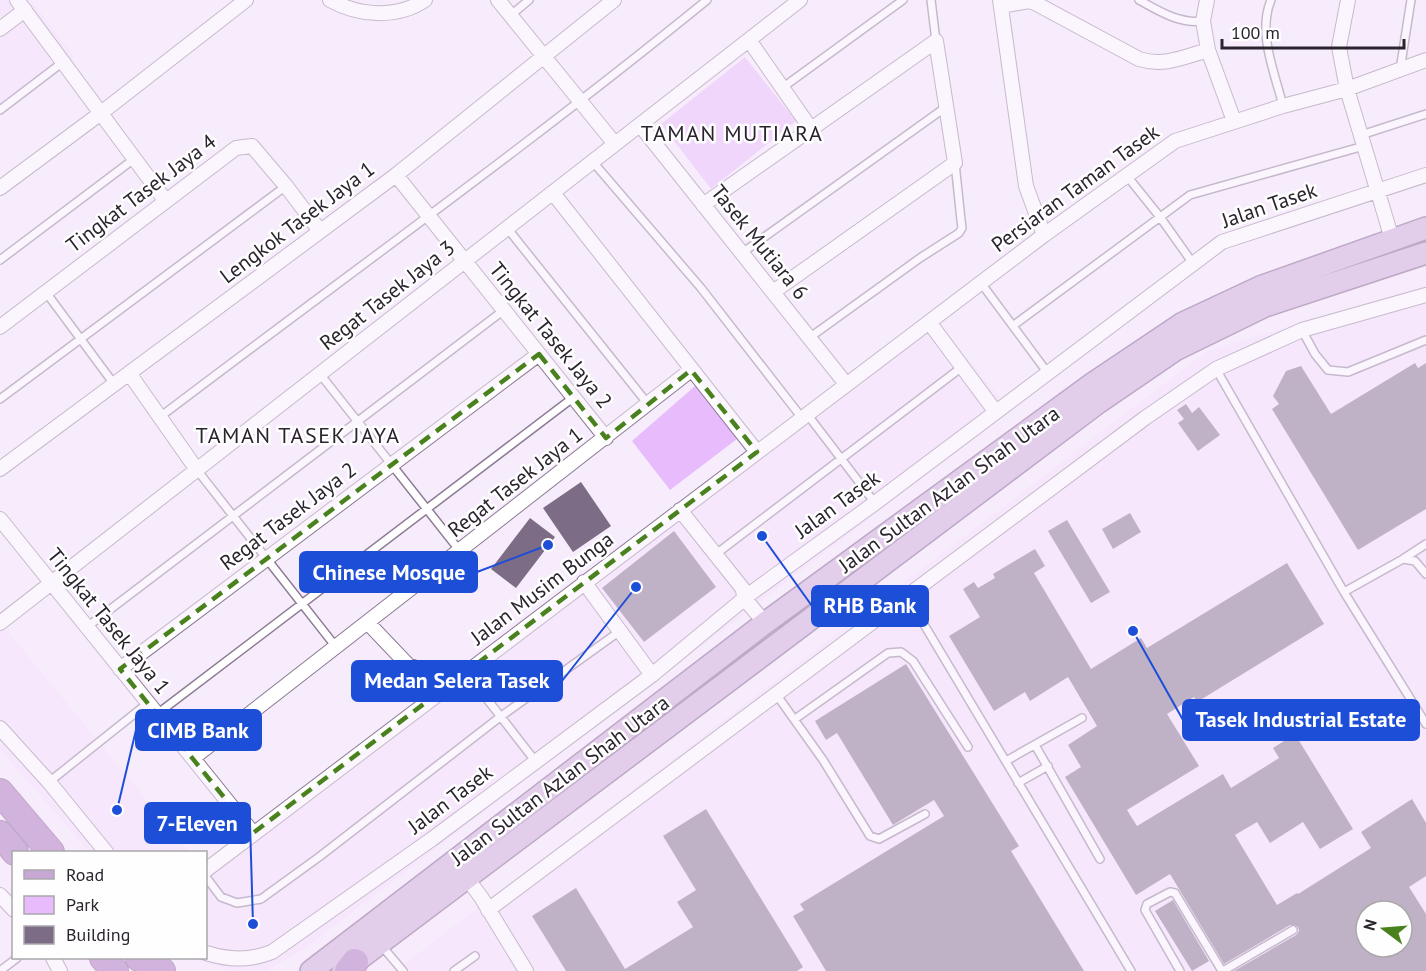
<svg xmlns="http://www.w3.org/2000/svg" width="1426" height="971" font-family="'PT Sans',sans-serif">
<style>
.built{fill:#f4e1fd;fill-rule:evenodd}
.green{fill:#e8bbfd}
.building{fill:#7d6c85;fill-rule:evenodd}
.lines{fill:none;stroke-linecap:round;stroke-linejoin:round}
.lane-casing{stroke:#8c7b94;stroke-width:10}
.street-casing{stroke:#8c7b94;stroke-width:16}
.primary-casing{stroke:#785488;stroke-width:24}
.highway-casing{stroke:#785488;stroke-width:28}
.lane{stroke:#fff;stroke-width:7}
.street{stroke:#fff;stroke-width:14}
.primary{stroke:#c7a8d5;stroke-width:21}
.highway{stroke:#a26eb9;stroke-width:26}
.marked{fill:none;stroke:#49821d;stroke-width:4.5;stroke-dasharray:12 8;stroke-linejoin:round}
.labels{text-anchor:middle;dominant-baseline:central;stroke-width:5;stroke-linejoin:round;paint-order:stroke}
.street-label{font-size:21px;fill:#2b242e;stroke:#fefefe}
.neighbourhood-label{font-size:22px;letter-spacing:1.5px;fill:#2b242e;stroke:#fefefe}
.leader{fill:none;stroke:#1d4ed8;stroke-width:2}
.callout-dot{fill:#1d4ed8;stroke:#fefefe;stroke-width:2}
.callout{fill:#1d4ed8;stroke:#1d4ed8;stroke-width:2}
.callout-label{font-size:22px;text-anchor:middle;font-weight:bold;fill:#fff}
</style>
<rect width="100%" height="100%" fill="#f7ecfc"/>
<path class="built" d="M0,0H31L75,57L0,113Z
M1426,285V971H395L1207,351ZM1366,911H1402V947H1366Z
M931,313L1011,411L302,951L267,970L231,971L192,958H206V860Z
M5,628L190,852H89L0,750V631Z"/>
<path class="green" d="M745,57L796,121L711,189L661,124Z
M695,386L737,439L670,490L632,441Z"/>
<path class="building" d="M1415,363L1418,368L1426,363V509L1358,550L1272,409L1279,404L1273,396L1286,371L1301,366L1331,414Z
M1186,404L1192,413L1199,407L1220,435L1198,451L1178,423L1184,419L1177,410Z
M581,482L611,526L573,552L543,508Z
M1130,513L1141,532L1113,549L1102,529Z
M530,518L555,537L516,588L491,569Z
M1067,520L1110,592L1091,603L1048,531Z
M674,531L716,587L644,642L602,588Z
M1035,549L1045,566L1034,573L1091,669L1141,638L1147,648L1287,563L1324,624L1197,702L1194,697L1167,714L1199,766L1127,810L1137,826L1223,774L1231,788L1279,758L1273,748L1295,734L1353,829L1320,849L1303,822L1270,843L1257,822L1235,835L1277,905L1297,893L1298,894L1371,848L1361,832L1412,799L1426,823V876L1409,887L1426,914V971H1234L1296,935L1299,931L1298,927L1290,925L1224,964L1170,874L1136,895L1065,777L1081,767L1068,745L1097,726L1068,677L1030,701L1025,692L994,711L949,636L980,617L963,589L974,582L978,588L995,578L993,574ZM1366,911H1402V947H1366Z
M906,664L1019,846L1011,851L1084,971H826L793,916L804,910L800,904L944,816L934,800L893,825L837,733L826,740L815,721Z
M706,809L803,967L797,971H566L532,916L576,888L625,969L693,927L677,902L696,890L663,836Z
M1173,900L1209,961L1192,971L1155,911Z"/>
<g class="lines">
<g class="lane-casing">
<path id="lane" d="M931,0L936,41
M1139,0C1159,11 1179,24 1203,21
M1271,0C1257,33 1275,73 1283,106
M511,15L529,0
M1400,70L1411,0
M782,88L903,0
M0,110L63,62
M1361,135L1426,114
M593,162L701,288L802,418
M1127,176L1160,217L1192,262
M507,228L648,404
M742,253L946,107
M0,260L134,159
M981,283L1047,372
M45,291L114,384
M1014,325L1190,195L1364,146
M1302,330L1315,354L1328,370L1348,372L1426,340
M809,338L920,258L959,233L962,228L961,220L955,163
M1216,369L1344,592L1426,724
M320,374L460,551
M0,399L286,186
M807,414L875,503
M160,417C343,278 529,145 707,0
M197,470L336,647
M716,554L962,367
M1403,559L1426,544
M1344,592L1403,559L1415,561L1426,574
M907,596L1131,971
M87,627C227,522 364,415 504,310
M466,672L536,762
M776,694L823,760L870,836L879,839L925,814
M157,714L574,397
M795,719L888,653L901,652L913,661L968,747
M1035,745L1100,859
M1006,761L1082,718
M49,782L148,703
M1018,783L1048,766
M206,877L221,897L237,903L261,899L319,857L500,717L620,631
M381,945L403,971
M0,971L17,958
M454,971L475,956
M1180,971L1145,910L1147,904L1170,892L1175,893L1222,971
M1223,971L1293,930"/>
</g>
<g class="street-casing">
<path id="street" d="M17,0L165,200
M330,0C359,16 397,19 425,0
M498,0L615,144
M1000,0L1026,186L1044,235
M1207,0L1203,21L1208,50L1234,121
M1348,0L1339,47L1347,89L1392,239
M1001,6L1029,1L1035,3L1139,59C1164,67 1184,57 1208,50
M0,29L25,10
M749,40L811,129
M640,125L846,384
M396,175L606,438
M0,188L101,113L246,0
M553,193L757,452
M703,205L936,41L955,163L773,292
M929,322L995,411
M0,327L236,148L252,146L286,186L320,231
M129,373L197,470
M0,469L396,175L614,0
M680,510L743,589L744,598L765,623
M0,519L253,833
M584,582L652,675
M0,623L800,0
M368,623L408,665L452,682
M120,669L539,354
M0,728L49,782L106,852
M193,758L691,370
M206,870L1044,235L1175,141L1283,106L1347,89L1426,60
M466,877L481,897L526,971
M0,895L14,910
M488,910L1145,418L1216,369L1302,330L1426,295
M206,953C229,960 249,961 272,952L432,839L652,675L751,593L875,503L1222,242L1426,175
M53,958L60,971"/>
</g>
<g class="primary-casing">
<path id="primary" d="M311,971L765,623L1092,384L1183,323L1260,287L1426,228
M343,971L1099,402L1175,350L1265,306L1426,253"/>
</g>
<g class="highway-casing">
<path id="highway" d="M0,792L51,852
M0,834L15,852
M103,958L115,971
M139,958L152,963L162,971
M348,971L355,962"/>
</g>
<use href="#lane" class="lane"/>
<use href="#street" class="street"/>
<use href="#primary" class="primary"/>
<use href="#highway" class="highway"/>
</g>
<path d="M0 0H1426V971H0ZM539,354L606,438L691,370L757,452L253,833L120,669Z" fill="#f7ecfc" fill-opacity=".55" fill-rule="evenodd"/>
<path class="marked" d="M539,354L606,438L691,370L757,452L253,833L120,669Z"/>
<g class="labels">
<g class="street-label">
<text transform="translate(1075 188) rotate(-36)">Persiaran Taman Tasek</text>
<text transform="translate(141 193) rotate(-37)">Tingkat Tasek Jaya 4</text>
<text transform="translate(1269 205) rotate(-19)">Jalan Tasek</text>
<text transform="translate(297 222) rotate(-37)">Lengkok Tasek Jaya 1</text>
<text transform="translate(760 242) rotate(51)">Tasek Mutiara 6</text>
<text transform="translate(387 295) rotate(-38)">Regat Tasek Jaya 3</text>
<text transform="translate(551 335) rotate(51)">Tingkat Tasek Jaya 2</text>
<text transform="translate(515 482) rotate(-38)">Regat Tasek Jaya 1</text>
<text transform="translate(949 489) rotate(-36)">Jalan Sultan Azlan Shah Utara</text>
<text transform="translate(837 504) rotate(-36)">Jalan Tasek</text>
<text transform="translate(288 516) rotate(-37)">Regat Tasek Jaya 2</text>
<text transform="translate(542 588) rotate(-37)">Jalan Musim Bunga</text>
<text transform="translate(109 621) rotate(51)">Tingkat Tasek Jaya 1</text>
<text transform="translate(560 780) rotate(-37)">Jalan Sultan Azlan Shah Utara</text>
<text transform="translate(450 799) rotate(-37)">Jalan Tasek</text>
</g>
<g class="neighbourhood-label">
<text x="732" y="133">TAMAN MUTIARA</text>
<text x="298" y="435">TAMAN TASEK JAYA</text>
</g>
</g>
<path class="leader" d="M548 545L477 572M762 536L812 606M636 587L562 681M1133 631L1183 720M117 810L136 730M253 924L250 823"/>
<g class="callout-dot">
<circle cx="548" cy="545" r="6"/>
<circle cx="762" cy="536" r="6"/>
<circle cx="636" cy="587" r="6"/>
<circle cx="1133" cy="631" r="6"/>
<circle cx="117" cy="810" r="6"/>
<circle cx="253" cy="924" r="6"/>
</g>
<g class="callout">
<rect x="300" y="552" width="177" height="40" rx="6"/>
<rect x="812" y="586" width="116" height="40" rx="6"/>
<rect x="352" y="661" width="210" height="40" rx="6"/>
<rect x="1183" y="700" width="236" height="40" rx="6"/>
<rect x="136" y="710" width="125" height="40" rx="6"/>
<rect x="145" y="803" width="105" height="40" rx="6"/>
</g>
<g class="callout-label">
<text x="389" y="580">Chinese Mosque</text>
<text x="870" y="613">RHB Bank</text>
<text x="457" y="688">Medan Selera Tasek</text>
<text x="1301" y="727">Tasek Industrial Estate</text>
<text x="198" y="738">CIMB Bank</text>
<text x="197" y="831">7-Eleven</text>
</g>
<rect x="12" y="851" width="195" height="108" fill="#fefefe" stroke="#aaa7ab" stroke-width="1.5"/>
<rect x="24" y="870" width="30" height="9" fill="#c7a8d5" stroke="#aaa7ab" stroke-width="1.5"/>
<text x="66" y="881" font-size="18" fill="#2b242e">Road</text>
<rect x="24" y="896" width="30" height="18" fill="#e8bbfd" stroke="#aaa7ab" stroke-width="1.5"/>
<text x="66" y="911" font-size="18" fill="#2b242e">Park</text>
<rect x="24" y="926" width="30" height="18" fill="#7d6c85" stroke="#aaa7ab" stroke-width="1.5"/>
<text x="66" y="941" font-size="18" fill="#2b242e">Building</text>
<g transform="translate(1384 929) rotate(286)"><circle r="28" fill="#fefefe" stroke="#aaa7ab" stroke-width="1.5"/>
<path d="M0-4.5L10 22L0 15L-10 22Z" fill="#49821d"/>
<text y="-9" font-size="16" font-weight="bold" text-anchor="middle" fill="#2b242e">N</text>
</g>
<path d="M1222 39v9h182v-9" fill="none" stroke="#2b242e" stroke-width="3"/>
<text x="1231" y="39" font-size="18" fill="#2b242e" stroke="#fefefe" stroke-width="4.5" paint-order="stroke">100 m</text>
</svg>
